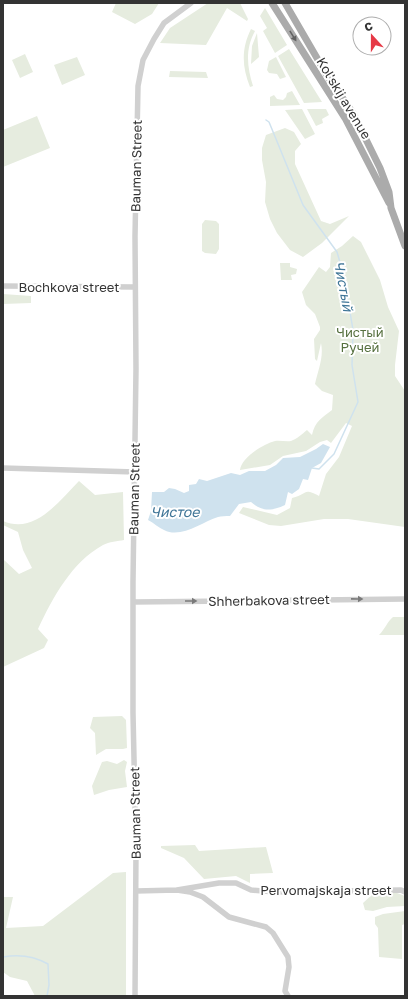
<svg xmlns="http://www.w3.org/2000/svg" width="408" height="999" font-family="'Golos Text',sans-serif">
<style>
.green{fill:#e6ecdf}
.water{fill:#cfe2ee}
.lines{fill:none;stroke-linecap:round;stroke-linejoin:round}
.stream{stroke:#cfe2ee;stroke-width:1.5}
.minor{stroke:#d0d0d0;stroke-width:5.5}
.major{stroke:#ababab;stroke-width:7}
.oneway{fill:#636363}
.oneway2{fill:#7a7a7a}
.labels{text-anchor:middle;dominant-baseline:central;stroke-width:4;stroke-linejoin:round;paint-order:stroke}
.street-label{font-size:13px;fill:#333;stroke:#fff}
.park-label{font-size:13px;fill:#56703f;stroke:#fff}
.water-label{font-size:14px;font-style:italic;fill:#3f7597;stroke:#fff}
</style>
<rect width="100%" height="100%" fill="#fff"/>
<path class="green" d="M116,3H159L152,14L135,24L112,12Z
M208,3H240L248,19L247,21L227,8L206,45L160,43L170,28Z
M265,8L287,45L275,53L263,31L267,28L260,16Z
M251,29L255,31C245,49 247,67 253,86L250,87C242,67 241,49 251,29Z
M257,33L259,57L251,64L252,46Z
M289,49L322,102L304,103L278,56Z
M25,54L33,72L20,78L12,60Z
M77,57L85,75L62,85L54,65Z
M276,57L286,77L280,79L277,74L269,73L267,70L269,61Z
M170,71L206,72L208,78L169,77Z
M292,91L300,105L270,106V97L274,95L277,99L283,100L286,97L287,93Z
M302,109L315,134L305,139L285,110Z
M307,109H326L329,115L322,119L323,123L316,126Z
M37,116L50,148L3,167V130Z
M285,128L294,132L301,144L295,151V164L321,221L330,224L349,216L322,243L303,257L290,250L277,233L270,219L265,202L266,182L262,160V148L266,135Z
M205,220L216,221L219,224V249L216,254L205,253L202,251V224Z
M353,236L361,242L380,280L388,307L399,331L395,365V376L405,391V527L348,519H324L281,526L269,525L239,513L243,507L277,515L290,508L292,498C308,495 302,487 319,496L326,474L339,457L352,426L346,423L331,443L327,440L320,442L306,451L283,456L270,465L240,470C241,458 263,444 275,441C280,440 286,442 291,441C297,439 302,434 307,430L312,435C315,421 322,418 332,410L333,395L322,391L315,384C318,370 324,357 321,343L317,361L315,359L314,339L320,330V327L315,314L306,305L302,292L319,267L326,272L330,267L331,253L342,246Z
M280,263H290V267L297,269L296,274L291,275L292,280H281Z
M3,294L31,296V303L3,304Z
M79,481L95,495L123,492L124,540C118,541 109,542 103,545C72,562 53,597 38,629L48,640L44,648L3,667V559L19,574L32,568L23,550L18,532L3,525V521C35,535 59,501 79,481Z
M393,617H405V635H379C385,629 387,622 393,617Z
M122,716L126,720L127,748L123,749H106L96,755L95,733L90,728L93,717Z
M124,760L127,762L125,771L127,787L109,790L94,795L92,786L102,762L107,761L117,764Z
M195,845L199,851L266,847L273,873L250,874V883L236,876L204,879L184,858L161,848V846Z
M126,872V996H35L27,981L10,977L3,972V897H13L6,928L43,926L113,873Z
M374,893H397L405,896V906L387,907L373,911L365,910L363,903Z
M405,911V924L402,925V959L379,957L378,928L375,924V917L383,914Z"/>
<path class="water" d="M323,444L330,447L321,463L312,468L308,480L303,479L299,489L292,494L288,492L285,505C272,511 262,512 251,502L239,504L230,516C226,516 221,516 218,517C202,522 181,539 164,530C159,528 154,523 148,520L151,511L152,492H164L169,488L175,489L184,493L189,491V485L196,484L199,479L207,481L231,473L240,475L249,471H265L276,465L283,458L300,457L316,449Z"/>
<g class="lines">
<path class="stream" d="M266,120L269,122L276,139L303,205L337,252L344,276L353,330L352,365L358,402L334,454L319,469L312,468
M3,957C19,954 34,956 48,964L49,985L47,996"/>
<path class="minor" d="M3,286L135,287
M3,468L135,472
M133,602L405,599
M177,890L219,883H236L251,890L275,892L401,890L405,892
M136,891L177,890L190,892L203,897L229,917L266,927L273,933L288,957L289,967L285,991L288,996
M135,996L136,849L133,713V581L136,369L135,236L138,86L143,60L154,39L164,23L191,3"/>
<path class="major" d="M272,3L345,118L389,203
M285,3L328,77L353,113L380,168L389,192L391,208L405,246"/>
</g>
<defs><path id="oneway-solid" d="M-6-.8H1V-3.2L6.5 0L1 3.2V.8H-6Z"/></defs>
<use class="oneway" href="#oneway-solid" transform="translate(293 36) rotate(58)"/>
<g class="oneway2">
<use href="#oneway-solid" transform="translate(357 599) rotate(1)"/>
<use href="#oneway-solid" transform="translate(191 601)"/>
</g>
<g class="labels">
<g class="street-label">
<text transform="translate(344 98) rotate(59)">Kol'skij avenue</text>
<text transform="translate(136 166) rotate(-89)">Bauman Street</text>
<text x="69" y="287">Bochkova street</text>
<text transform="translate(134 489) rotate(-89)">Bauman Street</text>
<text transform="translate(269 600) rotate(-1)">Shherbakova street</text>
<text transform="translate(135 813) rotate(-91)">Bauman Street</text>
<text x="326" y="890">Pervomajskaja street</text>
</g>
<g class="park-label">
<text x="360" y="332">Чистый<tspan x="360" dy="15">Ручей</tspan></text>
</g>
<g class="water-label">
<text transform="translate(344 286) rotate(79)">Чистый</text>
<text x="175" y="511">Чистое</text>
</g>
</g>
<rect width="408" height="999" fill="none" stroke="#333333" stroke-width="8"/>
<g transform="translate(372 36) rotate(339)"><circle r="19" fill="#ffffff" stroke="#adadad"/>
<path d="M0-3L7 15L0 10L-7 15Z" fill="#e63946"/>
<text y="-6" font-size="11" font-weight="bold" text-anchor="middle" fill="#333333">С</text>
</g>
</svg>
